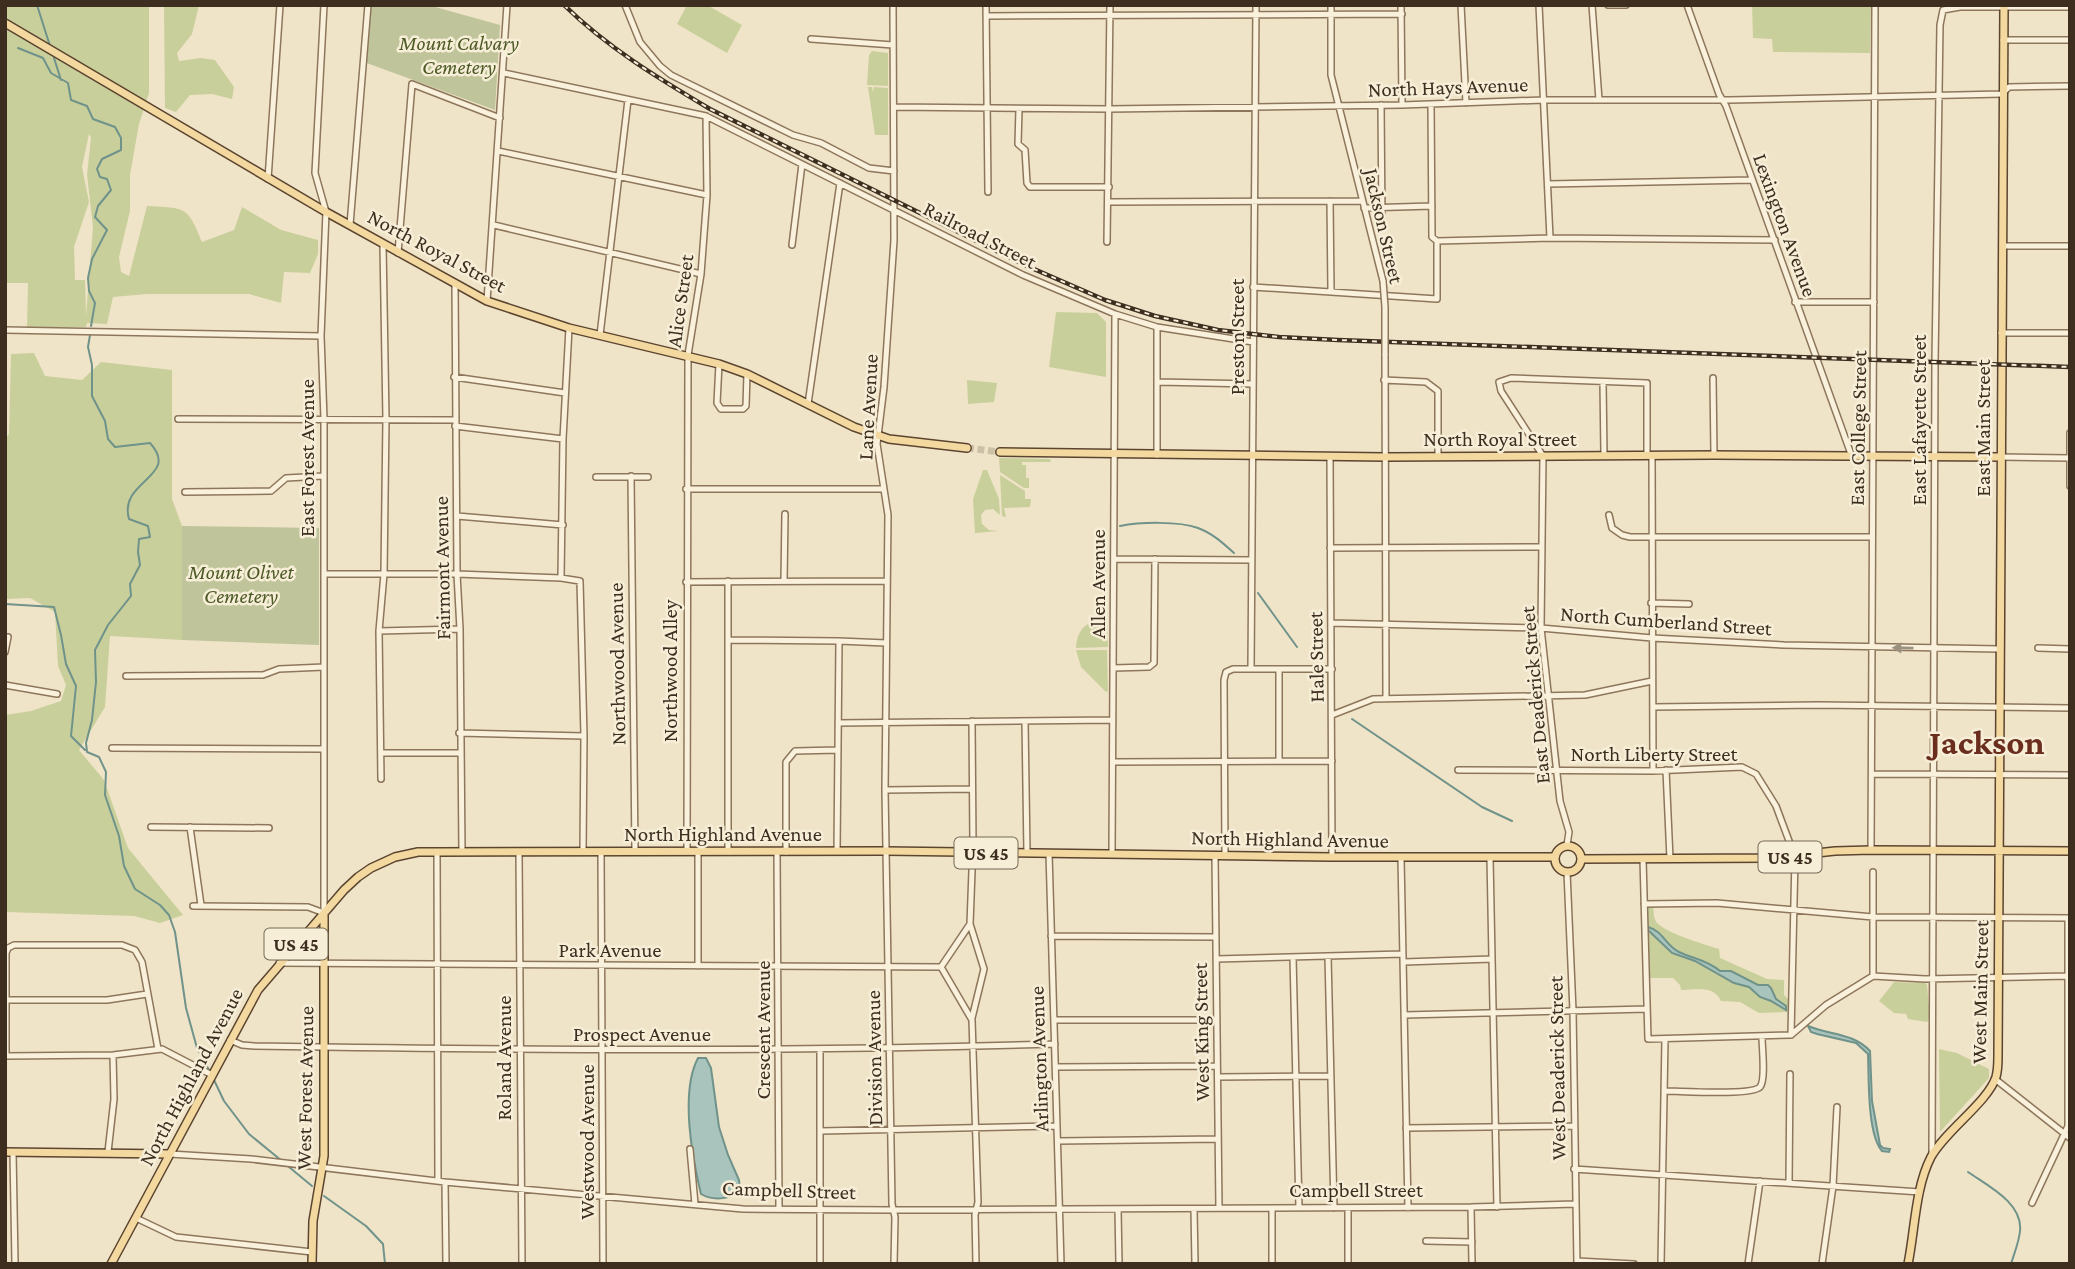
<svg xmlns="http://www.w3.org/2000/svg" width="2075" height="1269" font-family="'Crimson Pro',serif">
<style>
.green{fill:#c9cf9b;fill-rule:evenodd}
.cemetery{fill:#bfc49a}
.water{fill:#a9c4bc;stroke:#6f938a;stroke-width:2}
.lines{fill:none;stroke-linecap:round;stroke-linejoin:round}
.stream{stroke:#6f938a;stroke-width:2}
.major-tunnel{stroke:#ccc0a6;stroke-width:7;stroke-dasharray:7 3.5;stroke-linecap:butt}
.minor-casing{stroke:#8d765c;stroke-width:8}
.major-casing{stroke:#5b4430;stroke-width:10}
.minor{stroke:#faf1dc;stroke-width:5}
.major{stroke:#f3d9a0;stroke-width:7}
.rail-casing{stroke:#3d2e20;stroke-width:4.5}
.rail{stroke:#f7eed8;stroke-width:2;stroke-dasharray:5;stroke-linecap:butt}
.minor-bridge-casing{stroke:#8d765c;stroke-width:8;stroke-linecap:butt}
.minor-bridge{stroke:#faf1dc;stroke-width:5}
.oneway{fill:#9c907e}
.labels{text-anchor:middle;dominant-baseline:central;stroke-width:5;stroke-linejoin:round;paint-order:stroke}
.shield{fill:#f7eed8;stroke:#756857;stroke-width:2}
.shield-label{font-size:19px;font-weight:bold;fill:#3d2e20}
.park-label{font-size:21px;font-style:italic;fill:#4d5a26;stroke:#f7eed8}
.street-label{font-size:21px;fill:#3d2e20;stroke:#f7eed8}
.town-label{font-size:35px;font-weight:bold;fill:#6b2e1e;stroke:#f7eed8}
</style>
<rect width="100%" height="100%" fill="#f0e4c8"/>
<path class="green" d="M5,5H149V93L139,124L130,175V211L119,257L121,272L129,276L147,206C185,208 188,206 202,242L234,230L242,207L281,230L318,240V254L310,273L284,272L281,303L249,294H147L113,297L107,324L87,323L86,327L27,328L28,283H5ZM89,134L91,137L87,175L93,227L86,316L85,280H75L74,247L89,202L82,167Z
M164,5H199L192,34L177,53L179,61L201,58L215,60L234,87L232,99L212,94L190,95L176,112L165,108Z
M687,5H707L742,25L727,53L677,24Z
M1752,5H1871L1870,53L1773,52L1772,39L1753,38Z
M872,51L888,53V86L867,85L869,55Z
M868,87H872L873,92L874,87L888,88V135H875Z
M1056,312L1097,313L1106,322V377L1049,367Z
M34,353L45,376L82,380L101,362L172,370V499L182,526V640L110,636L105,707L79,750L104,780L128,848L183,915L160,923L134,916L5,912V715L31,711L61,701L66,685L58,666L55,612L30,598L5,599V439L9,434L11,354Z
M967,380L997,383L994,402L968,404Z
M999,458L1050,459L1051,462H1022V465H1026V478H1029V488H1024L1000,472Z
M983,470H987L999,499L1000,515L993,509L985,510L981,515L982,524L989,530L999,531L975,533L973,499Z
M1000,475L1025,491V499H1031L1030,507L1004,508L1006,517L1002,516Z
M1107,619L1108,647L1076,648C1077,627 1089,620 1107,619Z
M1076,650H1107L1108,691L1106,692L1081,667Z
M1649,906H1653C1654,912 1653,918 1657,923C1668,934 1704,944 1719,949L1720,958L1767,979L1784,980V995L1788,999V1012L1759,1013L1740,1002L1721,1001C1714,985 1697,990 1681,990L1680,985L1673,978H1648L1646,910Z
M1894,982L1925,983L1927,985L1930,1018L1927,1022L1908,1019L1906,1014L1894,1013L1879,1001Z
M1939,1049L1957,1053L1989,1069V1078L1940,1132Z"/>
<path class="cemetery" d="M368,5H428L500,25L495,110L364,62Z
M182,526L319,528V645L182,640Z"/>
<path class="water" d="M1648,927C1663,931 1666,946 1679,952C1694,959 1707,960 1720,971H1731L1758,985H1768L1771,988L1776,999L1786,1006V1010L1771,1001L1760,997L1749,987L1734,983L1695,961L1672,953L1648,930Z
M1808,1026C1829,1035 1854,1033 1870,1051L1872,1101L1880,1145L1883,1148L1890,1149L1889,1152L1882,1151C1867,1134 1869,1077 1868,1054L1856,1043L1817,1034L1811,1032Z
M698,1058H706L711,1068L719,1127L728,1155L739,1180L740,1190C729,1200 713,1201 701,1194C692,1157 680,1092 698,1058Z"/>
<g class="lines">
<path class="stream" d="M37,5L50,46
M18,48L43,58L51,73L68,83L71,100L87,106L93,119L115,127L121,138V150L102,159L97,169L100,177L107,179L111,190L98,206L95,217L107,230L92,259L88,278L89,291L95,303L91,326
M54,58L61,80
M90,335L88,347L92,365V396L105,421L108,439L115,447L150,443C181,477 118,480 129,519L148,526L150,537L139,539L138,552L140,565L130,584L131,596L108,625L95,650L96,682L92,720L86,743L87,752L99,757L106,772L105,795L119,836L124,866L135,889L160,905L169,915L175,932L186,1008L197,1048L209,1070
M1120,526C1140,522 1179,521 1198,528C1212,533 1223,543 1234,553
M1258,593L1297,647
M5,604L54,607L61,635L66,664L76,686L71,736L85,750
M1352,719L1482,807L1512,821
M214,1080L224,1101L249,1134L282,1161
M289,1167L312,1186
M1968,1172C1988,1186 2023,1203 2020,1231C2019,1242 2014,1254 2011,1264
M324,1196L366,1226L383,1244L385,1264"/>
<path class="major-tunnel" d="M967,448L1000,452"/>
<g class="minor-casing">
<path id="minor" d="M625,5L640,42L660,66L671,75L793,135L821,143L869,168L894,171
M893,5L894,240L884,387L877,444L888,515L885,790L892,1204L895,1217L894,1264
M986,5L988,192
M1331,5V75L1383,281
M1401,5L1402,105
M1461,5L1466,103
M1539,5L1550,238
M1592,5L1599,100
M1608,5H1626
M1687,5L1719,94L1726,106L1852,457
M987,16L1402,14
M811,39L893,45
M2003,40H2070
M504,73L706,116L1023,275L1115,314L1157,327L1253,342
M1381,105L1382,224
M894,107L1109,109L1402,105L1543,100H1729L2002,94L2009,87L2070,86
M1019,109L1018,144L1025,150L1027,183L1030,187H1109
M498,151L707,195
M268,179L280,5
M1548,184L1752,180
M1330,201L1331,290
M1109,202L1362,201
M1364,208L1432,206
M350,225L368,5
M494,225L701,274
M1437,241L1550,238L1775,240
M1107,242L1110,5
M792,245L802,164
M2003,246H2070
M398,253L412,84L500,118
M455,283L457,574L460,629L462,852
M1253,287L1437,299V241L1432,237L1431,104
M487,301L507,5
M1795,302H1874
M5,330L321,336
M2001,333H2070
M600,335L628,100
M1385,354L1386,698
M719,364L717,403L721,409H743L746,406L747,374
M454,377L565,393
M1713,378L1714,455
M1384,380L1426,382L1438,391V456
M1159,382L1253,384
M1603,382L1604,455
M808,404L840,183
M178,419L455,420
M455,426L563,439
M2070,433V486
M1157,455V327
M1652,455L1653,771
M1330,457L1332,857
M2000,457L2070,458
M631,476L635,852
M596,477H648
M686,489H884
M185,492L271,491L286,478L323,476
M1609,515L1612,528L1622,535L1630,537H1872
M457,516L563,525
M1330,548L1542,547
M1114,559L1251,560
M324,574H457L561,578L580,581L584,736L583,852
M561,578L563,439L569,328
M728,581V852
M784,581L785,514
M686,582L886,581
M1651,603L1689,604
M1331,623L1541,628L1652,638L1784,645L1999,649
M379,631L460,629
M728,640L839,641
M2038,648L2070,649
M5,652L8,637
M1113,668L1149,667L1154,663L1155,559
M1251,669L1256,5
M1279,669V761
M126,676L263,675L279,669L324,667
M5,685L57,694
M1653,707L1817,705L2070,708
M1332,715L1373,699L1585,695L1652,681
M972,721L973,844L970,924L941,967L972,1020L978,1202L975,1215L976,1264
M1025,721L1027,853
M838,723L1113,720
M459,733L584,736
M112,748L324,749
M382,753H460
M1113,762L1332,761
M1458,770L1653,771L1742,767L1756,774L1776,806L1795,857L1791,1035
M1666,770L1670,859
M1872,774L2070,775
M381,779L379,631L384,574L386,419L383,245
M885,790L972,789
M151,827L269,828
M190,827L201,905
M1567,845L1569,832L1560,801L1541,628L1543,456L1501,391L1499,382L1511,378L1647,383V455
M1871,850L1875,5
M837,851L839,641L886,643
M437,852L438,1181
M519,852L522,1264
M601,852L603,1264
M687,852L688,355L701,274L707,195L706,116
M698,852V966
M777,852L779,1209
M786,852V762L795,751L838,750
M1049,853L1061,1264
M1112,854L1115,314
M1215,856L1219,1208
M1225,856L1224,680L1226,672L1233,669H1332
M1401,858L1408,1208
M1490,858L1497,1207
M1643,859L1648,1039L1791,1035L1826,1005L1873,976
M1567,872L1573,1011L1577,1264
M1644,904L1717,903L1873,917L2070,918
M193,906L308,907L324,913V419L321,336L326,212L315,173L324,5
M970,924L984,969L972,1018
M1051,936L1216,937
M1328,956L1334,1208
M1293,957L1299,1208
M1216,959L1403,954
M1404,962L1492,959
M279,963L941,967
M1873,976L1925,979L2069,976
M1873,976V872
M7,1000H107L147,994
M1404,1015L1647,1009
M1054,1020H1217
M230,1040L242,1045L254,1046C521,1050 788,1052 1055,1044
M158,1049L142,962L135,950L122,945H14L8,948L6,953V1056L113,1055L162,1049L212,1075
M1056,1067L1217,1066
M1218,1077L1331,1076
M1995,1079L2070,1138
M1666,1091C1681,1091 1751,1096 1760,1087C1766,1080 1762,1047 1762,1037
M1406,1128L1573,1126
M821,1131L1057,1126
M1058,1141L1218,1139
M690,1149L695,1204
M13,1152L15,1263
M108,1152L114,1099L113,1055
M170,1154L251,1159L445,1182L743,1209L893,1210L1471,1207L1575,1204
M1932,1154L1935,362L1940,25L1943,10L1960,7H2070
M1574,1169L1920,1192
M445,1182L446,1264
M1789,1183L1790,1074
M2032,1203L2068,1126V918
M1471,1207L1472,1264
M1272,1208V1264
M1348,1208V1264
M1118,1209L1119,1264
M1194,1209L1195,1264
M136,1218L176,1237L312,1252
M1426,1241L1472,1242
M1577,1261L1634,1264
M820,1264V1049
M1661,1264L1665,1039
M1748,1264L1760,1181
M1822,1264L1833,1186L1837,1107"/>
</g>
<g class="major-casing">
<path id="major" d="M5,23L326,212L487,301L569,328L719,364L747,374L854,427L889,439L967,448
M1000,452L1385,457L1714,455L2000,457
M1555 859a13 13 0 1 1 26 0a13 13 0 1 1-26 0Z
M1581,859L1771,858L1835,851L1871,850L2070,851
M5,1152L170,1154
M111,1264L258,990L344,890L358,877L371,868L395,857L418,852H437L886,851L1332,857H1555
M312,1264L313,1221L324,1156V913
M1908,1264C1915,1230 1915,1188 1931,1157C1945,1131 1988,1102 1996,1077C1998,1070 1998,1063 1998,1056L2004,5"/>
</g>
<use href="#minor" class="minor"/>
<use href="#major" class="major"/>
<g class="rail-casing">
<path id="rail" d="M564,5C608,48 658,78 710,109L1027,266L1105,300L1155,316L1218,330L1279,337L1338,340L2070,367"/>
</g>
<use href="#rail" class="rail"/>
<g class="minor-bridge-casing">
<path id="minor-bridge" d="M1383,281L1385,307V354"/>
</g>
<use href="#minor-bridge" class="minor-bridge"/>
</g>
<defs><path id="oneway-solid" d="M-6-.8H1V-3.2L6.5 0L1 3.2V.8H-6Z" transform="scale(1.75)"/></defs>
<use class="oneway" href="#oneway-solid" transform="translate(1903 648) rotate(-179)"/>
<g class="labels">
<g class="shield">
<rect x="954.5" y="837.5" width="63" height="31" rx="5"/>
<rect x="1758.5" y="841.5" width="63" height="31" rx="5"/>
<rect x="264.5" y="928.5" width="63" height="31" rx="5"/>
</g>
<g class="shield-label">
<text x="986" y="853">US 45</text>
<text x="1790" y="857">US 45</text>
<text x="296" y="944">US 45</text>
</g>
<g class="park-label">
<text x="459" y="43">Mount Calvary<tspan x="459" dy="24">Cemetery</tspan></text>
<text x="241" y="572">Mount Olivet<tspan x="241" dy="24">Cemetery</tspan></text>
</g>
<g class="street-label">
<text transform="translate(1448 87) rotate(-2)">North Hays Avenue</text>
<text transform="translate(1785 225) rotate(70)">Lexington Avenue</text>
<text transform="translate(1384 226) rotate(77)">Jackson Street</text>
<text transform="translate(980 235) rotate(27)">Railroad Street</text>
<text transform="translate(437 251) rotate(28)">North Royal Street</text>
<text transform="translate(680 301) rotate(-82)">Alice Street</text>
<text transform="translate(1237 337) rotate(-90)">Preston Street</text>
<text transform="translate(868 407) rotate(-87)">Lane Avenue</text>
<text transform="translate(1919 420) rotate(-90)">East Lafayette Street</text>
<text transform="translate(1858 428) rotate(-89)">East College Street</text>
<text transform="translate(1983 428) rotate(-90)">East Main Street</text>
<text x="1500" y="439">North Royal Street</text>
<text transform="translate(307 458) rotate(-90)">East Forest Avenue</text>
<text transform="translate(442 568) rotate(-91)">Fairmont Avenue</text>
<text transform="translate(1098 584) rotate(-90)">Allen Avenue</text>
<text transform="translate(1666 621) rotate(4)">North Cumberland Street</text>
<text transform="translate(1316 657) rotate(-91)">Hale Street</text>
<text transform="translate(617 664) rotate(-91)">Northwood Avenue</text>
<text transform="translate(670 671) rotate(-90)">Northwood Alley</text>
<text transform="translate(1535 695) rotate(-95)">East Deaderick Street</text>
<text x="1654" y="754">North Liberty Street</text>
<text x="723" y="834">North Highland Avenue</text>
<text transform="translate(1290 839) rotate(1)">North Highland Avenue</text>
<text x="610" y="950">Park Avenue</text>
<text transform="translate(1980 992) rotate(-89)">West Main Street</text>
<text transform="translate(763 1030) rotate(-90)">Crescent Avenue</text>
<text transform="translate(1201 1032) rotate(-91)">West King Street</text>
<text x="642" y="1034">Prospect Avenue</text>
<text transform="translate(504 1058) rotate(-90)">Roland Avenue</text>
<text transform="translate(874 1058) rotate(-91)">Division Avenue</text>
<text transform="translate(1039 1059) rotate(-92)">Arlington Avenue</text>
<text transform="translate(1557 1068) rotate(-91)">West Deaderick Street</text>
<text transform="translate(191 1077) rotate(-62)">North Highland Avenue</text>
<text transform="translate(305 1088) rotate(-89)">West Forest Avenue</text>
<text transform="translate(587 1142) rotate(-90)">Westwood Avenue</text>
<text transform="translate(789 1190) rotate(2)">Campbell Street</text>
<text x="1356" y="1190">Campbell Street</text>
</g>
<g class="town-label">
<text x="1987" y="742">Jackson</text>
</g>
</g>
<rect width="2075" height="1269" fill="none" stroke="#3d2e20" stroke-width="14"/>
</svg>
